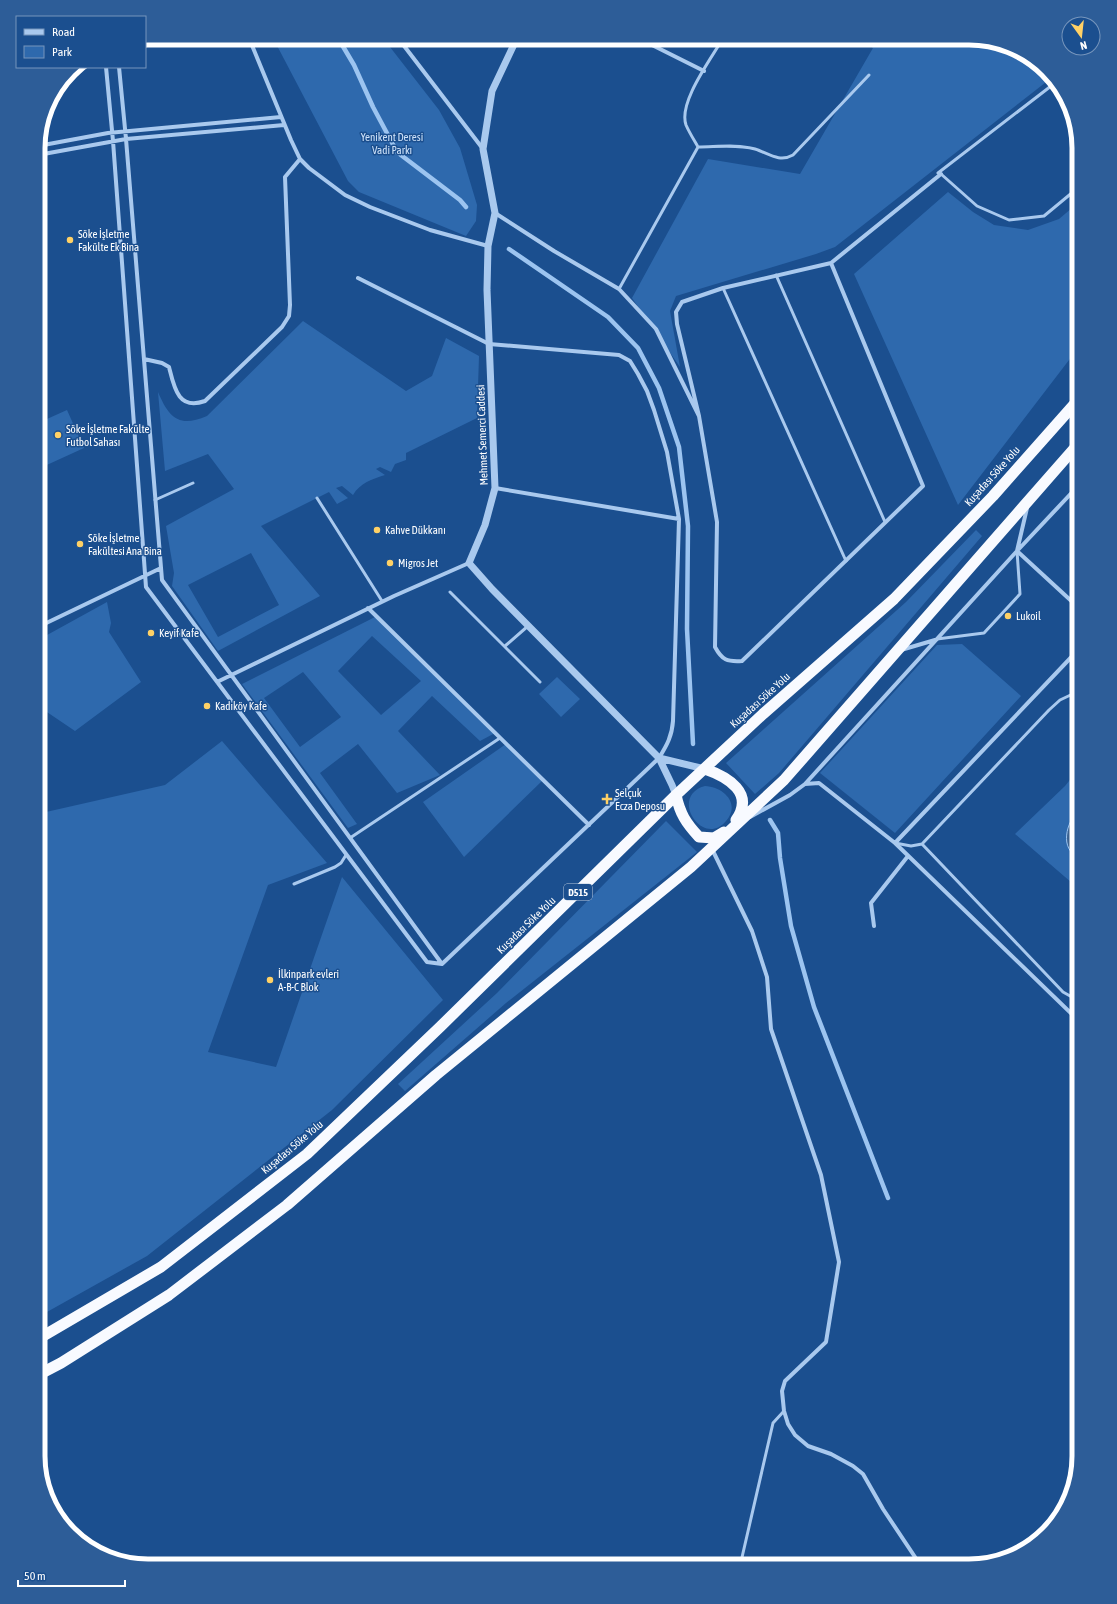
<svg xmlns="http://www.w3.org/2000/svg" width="1117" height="1604" font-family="'Asap Condensed',sans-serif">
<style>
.green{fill:#2e69ad;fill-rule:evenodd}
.water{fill:#3c6290;stroke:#9cc4f0}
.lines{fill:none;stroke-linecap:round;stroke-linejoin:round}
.stream{stroke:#9cc4f0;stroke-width:4.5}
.service{stroke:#a9c9ee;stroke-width:3}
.minor{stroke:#a9c9ee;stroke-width:4}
.tertiary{stroke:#a9c9ee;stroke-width:7}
.trunk{stroke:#f8faff;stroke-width:11}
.poi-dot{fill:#ffd166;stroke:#1b4f8f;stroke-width:1.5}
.labels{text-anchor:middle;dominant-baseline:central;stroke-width:3;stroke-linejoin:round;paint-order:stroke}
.shield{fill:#1b4f8f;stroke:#bbcadd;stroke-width:1}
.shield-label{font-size:10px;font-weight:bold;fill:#fff}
.park-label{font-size:11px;fill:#cfe3fa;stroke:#1b4f8f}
.poi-label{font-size:11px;fill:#fff;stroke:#1b4f8f;text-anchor:start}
.street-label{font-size:11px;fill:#fff;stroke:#1b4f8f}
.rim{fill:none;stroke:#fff;stroke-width:5}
</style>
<rect width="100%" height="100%" fill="#1b4f8f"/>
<path class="green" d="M273,38H383L439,110L460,148L477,205L476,221L466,236L359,192L348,181Z
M858,38H976L1024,53L1050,79L835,247L816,254L676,296L670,311L680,367L632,298L708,159L800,174L873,48Z
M948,192L973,212L994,225L1028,230L1059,219L1079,202V347L958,505L854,274Z
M303,321L406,391L432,376L446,338L479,356L477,418L406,453V460L395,464L391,472L380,467L376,469L385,475C372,479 360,483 353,495L342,486L336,488L348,498L337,504L329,492L261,526L320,596L218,651L172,586L174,573L166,526L234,489L208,454L165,471L158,392C169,418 179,428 207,416ZM251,553L279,605L218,637L188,585Z
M67,410L84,448L38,469V423Z
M976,530L982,536L779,773L755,794L726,763L906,602Z
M107,602L111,623L109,632L141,682L75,731L38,706V640Z
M377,616L495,733L480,741L432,696L398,731L440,775L397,793L358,744L320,773L357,824L348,828L242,684ZM372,636L421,681L381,715L338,671ZM303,672L341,717L300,747L264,698Z
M962,644L1021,696L895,833L820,773L937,645Z
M557,677L580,699L561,717L539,694Z
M222,741L327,863L268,885L208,1052L276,1067L342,877L443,1000L332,1110L147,1256L38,1317V801L46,812L165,785Z
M506,744L543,780L464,857L423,802Z
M1079,773V889L1015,834L1065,786L1073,776Z
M705,786C724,787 741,804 726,821C703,849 668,796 705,786Z
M666,821L697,852L506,1003L405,1091L398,1084L497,993Z"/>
<path class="water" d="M1079,811V857C1059,850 1066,821 1079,811Z"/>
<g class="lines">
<path class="stream" d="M338,38L354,65L373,107L397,152L460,200L466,207
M509,249L608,317L638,348L659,388L679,447L688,526L687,629L693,744
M770,820L778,833L780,858L791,926L814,1007L888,1198"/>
<path class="service" d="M698,147C716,147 737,144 755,149C768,153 779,163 793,155L869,75
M698,147C694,140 689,132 686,125C678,102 712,58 723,38
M938,173L1055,83
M941,174L977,206L1009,220L1044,216L1079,187
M776,275L885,522
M723,288L846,561
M619,289L698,147
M317,498L382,601
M155,500L193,483
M450,592L540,682
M937,639L984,633L1020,594L1017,551
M505,646L528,626
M350,838L500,738
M895,843L911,846L922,844
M294,884L335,867L341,863L346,855
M1079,1001L1063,992L922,844L1049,710L1060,700L1079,691
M740,1566L773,1423L784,1411"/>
<path class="minor" d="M249,38L291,140L300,159L309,168L345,195L370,207L430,230L488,246
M398,38L483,149
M638,38L704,71
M106,67L113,141L146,587L427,962L442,964
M119,67L126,139L162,580L442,964
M38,146L108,133L281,117
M38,155L126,139L284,125
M495,213L554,251L619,289L656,329L699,416L717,522L715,647C722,660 727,662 742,661L923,486L831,263L723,288L682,302L676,312L677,324L699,416
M831,263L941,174
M358,278L489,344L619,355L630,361L638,374L647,391L654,410L667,452L679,519L673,721C672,736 667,745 659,758L442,964
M144,359L162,363L169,367C174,387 178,411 205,401L282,327L289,316L290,305L285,177L300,159
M495,488L679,519
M368,608L589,825
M1079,608L1017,551L1079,485
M38,627L161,568
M901,650L935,640
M217,682L394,596L469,563
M805,784L1017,551L1027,508
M750,817L790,795L805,784L819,783L895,843L1079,1021
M895,843L1079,649
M712,849L752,931L767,977L771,1029L821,1175L839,1262L826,1342L785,1381L782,1391L784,1411L788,1424L795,1435L808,1446L831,1454L853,1466L863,1474L883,1509L921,1566
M874,926L871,903L908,856"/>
<path class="tertiary" d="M517,38L492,91L483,149L495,213L488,246L487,290L495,488L485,525L469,563L492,589L659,758L672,785L676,795
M659,758L705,769"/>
<path class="trunk" d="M705,769C728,777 755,793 736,820
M676,795C680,814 686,823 699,837L714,838L724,832
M38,1339L161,1267L307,1154L440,1027L676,795L763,714L894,599L993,496L1079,399
M38,1375L61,1363L169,1295L287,1205L436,1075L691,867L784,780L1079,443"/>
</g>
<g class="poi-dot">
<circle cx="70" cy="240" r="4"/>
<circle cx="58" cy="435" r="4"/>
<circle cx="377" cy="530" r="4"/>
<circle cx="80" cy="544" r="4"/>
<circle cx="390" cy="563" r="4"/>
<circle cx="1008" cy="616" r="4"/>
<circle cx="151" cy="633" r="4"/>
<circle cx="207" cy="706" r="4"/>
<path d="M605 793h4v4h4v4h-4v4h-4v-4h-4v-4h4z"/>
<circle cx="270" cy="980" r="4"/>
</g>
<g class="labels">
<rect class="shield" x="564" y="884" width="28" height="16" rx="3"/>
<g class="shield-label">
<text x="578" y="892">D515</text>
</g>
<g class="park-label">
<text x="392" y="137">Yenikent Deresi<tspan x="392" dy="13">Vadi Parkı</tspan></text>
</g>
<g class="poi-label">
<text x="78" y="234">Söke İşletme<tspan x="78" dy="13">Fakülte Ek Bina</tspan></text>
<text x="66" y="429">Söke İşletme Fakülte<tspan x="66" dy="13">Futbol Sahası</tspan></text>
<text x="385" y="530">Kahve Dükkanı</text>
<text x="88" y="538">Söke İşletme<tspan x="88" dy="13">Fakültesi Ana Bina</tspan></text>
<text x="398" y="563">Migros Jet</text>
<text x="1016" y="616">Lukoil</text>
<text x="159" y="633">Keyif Kafe</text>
<text x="215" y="706">Kadıköy Kafe</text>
<text x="615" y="793">Selçuk<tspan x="615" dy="13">Ecza Deposu</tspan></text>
<text x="278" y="974">İlkinpark evleri<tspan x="278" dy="13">A-B-C Blok</tspan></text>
</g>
<g class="street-label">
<text transform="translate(482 435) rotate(-92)">Mehmet Semerci Caddesi</text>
<text transform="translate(992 476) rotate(-48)">Kuşadası Söke Yolu</text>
<text transform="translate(760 700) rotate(-42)">Kuşadası Söke Yolu</text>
<text transform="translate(526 925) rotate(-44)">Kuşadası Söke Yolu</text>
<text transform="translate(292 1147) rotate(-40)">Kuşadası Söke Yolu</text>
</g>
</g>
<path d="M0 0H1117V1604H0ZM148 45H969A103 103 0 0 1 1072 148V1456A103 103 0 0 1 969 1559H148A103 103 0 0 1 45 1456V148A103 103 0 0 1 148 45Z" fill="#2d5d98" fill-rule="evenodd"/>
<path class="rim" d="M148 45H969A103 103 0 0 1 1072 148V1456A103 103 0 0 1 969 1559H148A103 103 0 0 1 45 1456V148A103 103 0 0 1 148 45Z"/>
<rect x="16" y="16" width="130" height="52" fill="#1b4f8f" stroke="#7695bc"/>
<rect x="24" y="29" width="20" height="6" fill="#a9c9ee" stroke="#7695bc"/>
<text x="52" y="36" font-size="12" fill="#ffffff">Road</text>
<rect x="24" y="46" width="20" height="12" fill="#2e69ad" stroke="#7695bc"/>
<text x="52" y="56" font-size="12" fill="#ffffff">Park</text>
<g transform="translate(1081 36) rotate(165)"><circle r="19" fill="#1b4f8f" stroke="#7695bc"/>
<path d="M0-3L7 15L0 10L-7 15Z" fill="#ffd166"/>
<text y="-6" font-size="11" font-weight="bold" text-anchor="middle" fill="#ffffff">N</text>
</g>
<path d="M18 1580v6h107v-6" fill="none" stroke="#ffffff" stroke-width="2"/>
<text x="24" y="1580" font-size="12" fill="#ffffff" stroke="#1b4f8f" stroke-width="3" paint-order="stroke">50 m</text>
</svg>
